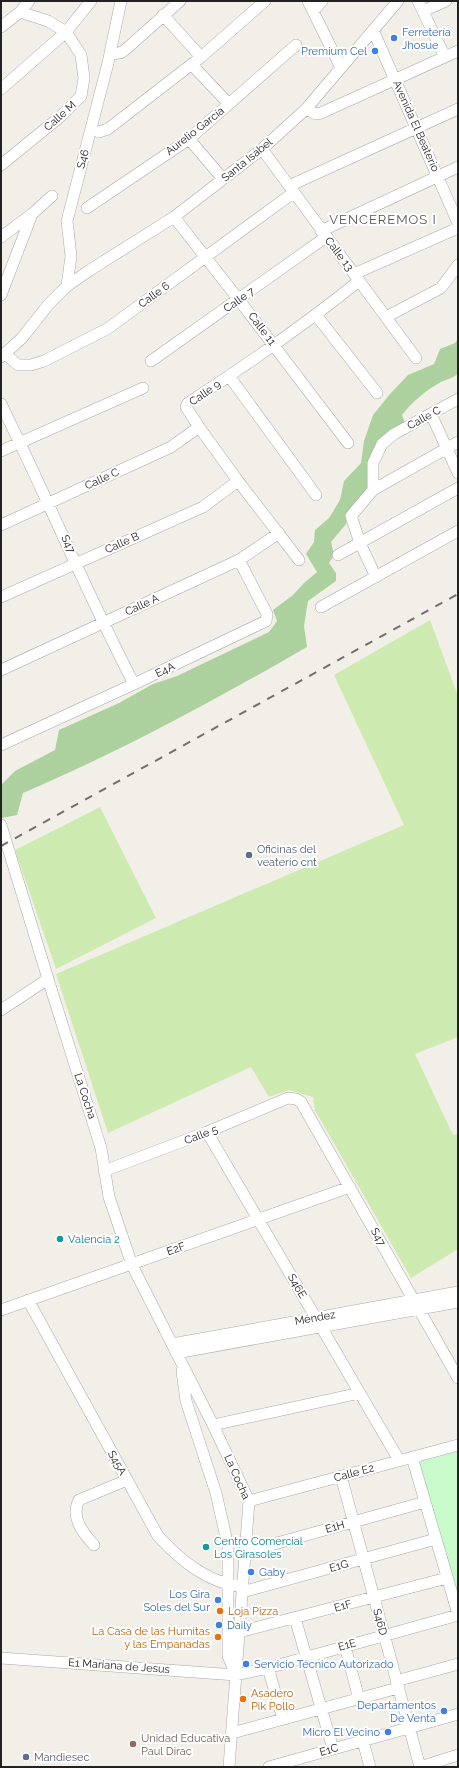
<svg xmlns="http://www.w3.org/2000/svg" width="459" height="1768" font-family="Raleway,sans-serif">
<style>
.grass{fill:#cdebb0}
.forest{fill:#add19e}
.park{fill:#c8facc}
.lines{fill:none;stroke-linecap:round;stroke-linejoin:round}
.minor-casing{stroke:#a9a9a9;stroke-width:12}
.minor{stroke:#fff;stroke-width:11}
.rail{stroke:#707070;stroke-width:2;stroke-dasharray:8 8;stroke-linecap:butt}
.shop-dot{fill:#3f7fe0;stroke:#fff;stroke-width:1.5}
.service-dot{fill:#5c6f8a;stroke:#fff;stroke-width:1.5}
.culture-dot{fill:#0f9aa8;stroke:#fff;stroke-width:1.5}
.food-dot{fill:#e8710a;stroke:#fff;stroke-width:1.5}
.education-dot{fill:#8d6e63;stroke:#fff;stroke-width:1.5}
.labels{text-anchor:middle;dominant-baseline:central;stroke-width:4;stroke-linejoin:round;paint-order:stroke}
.shop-label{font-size:11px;fill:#366cbe;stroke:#fff;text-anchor:start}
.street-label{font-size:11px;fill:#222;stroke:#fff}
.service-label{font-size:11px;fill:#4e5e75;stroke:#fff;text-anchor:start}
.culture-label{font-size:11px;fill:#0d838f;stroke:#fff;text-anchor:start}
.food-label{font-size:11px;fill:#c56008;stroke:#fff;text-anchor:start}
.education-label{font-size:11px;fill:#785e54;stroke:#fff;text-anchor:start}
.quarter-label{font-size:13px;letter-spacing:1px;fill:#555;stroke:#fff}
</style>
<rect width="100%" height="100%" fill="#f2efe9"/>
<path class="grass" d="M430,620L458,696V1037L415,1054L453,1135L458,1134V1249L411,1278L315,1110L313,1097L289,1090L269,1097L251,1067L108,1133L56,974L404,825L334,675Z
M100,807L156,918L56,969L15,850Z"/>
<path class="forest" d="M458,339V374C453,378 447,379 441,382C426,390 412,402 402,415L405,423L380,442L369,491L350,511L346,524L331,542L334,555L329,563L336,573V581L308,601L304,626L307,647C215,700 121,751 23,793L17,815L2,818L1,785L15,771L55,750L59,730L119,703L153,684L177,676L269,632L277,621L273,610L293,595L304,583L317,572L306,554L314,542L315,530L329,518L340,500L344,481L361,463L364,441L373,415L390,394L408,375L434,364L440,349L455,343Z"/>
<path class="park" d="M458,1451V1604L418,1462Z"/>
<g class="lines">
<g class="minor-casing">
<path id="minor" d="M308,1L341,68
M418,1L445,57
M313,11L322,1
M423,11L446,1
M163,15L201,57
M1,27L20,12L29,1
M373,30L458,223
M110,54L120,53L125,50L180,1
M192,65L229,104
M1,89L66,32L91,1
M306,109L316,114L321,113L458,51
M99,132L108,129L201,57L265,1
M189,139L223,179
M262,149L416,358
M1,165L61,116L81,96L84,78L81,55L66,32L48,21L20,12
M289,186L458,109
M87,208L189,139L296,45
M174,217L239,300L348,443
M321,231L458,167
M1,237L32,214
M354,274L458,228
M67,286L71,256L67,221L108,63L121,1
M1,295L32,214L52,196
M316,315L377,393
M386,317L441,288L458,265
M5,354L18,365H31L44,361L107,329L293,193
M1,357L22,338L48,305L67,286L90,270L174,217L262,149L306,109L398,1
M151,361L326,237
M229,376L316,495
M1,404C47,497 86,592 134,684
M431,414L458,473
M1,451L143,388
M373,490L458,442
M1,525L171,447L199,427
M338,555L458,488
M299,560L238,481L199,427L186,407L188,403C247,365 304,325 359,281
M376,577L360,543L351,516L373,490V463L382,444L394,434L458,399
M1,597L203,507L238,481
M321,607L458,531
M1,670L239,560L279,533
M1,745L134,684L266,621L267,614L239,560
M1,825L48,979L101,1148L109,1197L132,1265L213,1425L249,1501L229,1767
M1,1010L48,979
M207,1132L399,1460
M104,1171L207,1132L288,1098L296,1099L301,1102L458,1378
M28,1300L158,1536C181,1561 208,1583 243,1587
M1,1310L350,1187
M172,1344L458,1292
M176,1353L458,1302
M182,1371L186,1401L216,1493L228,1546V1656L235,1672
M213,1425L360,1393
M412,1457L458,1614
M341,1476L420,1767
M249,1501L458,1445
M94,1545C83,1533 70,1517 79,1500L127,1480
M245,1552L425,1502
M242,1592L436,1539
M295,1618L333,1749
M239,1632L447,1578
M345,1646L359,1699
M1,1658L236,1675L268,1668L458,1615
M268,1668L283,1719
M396,1681L458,1664
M232,1733L398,1688
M363,1741L370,1767
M269,1767L458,1714
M420,1767L458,1755"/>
</g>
<use href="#minor" class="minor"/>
<path class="rail" d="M1,846L458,594"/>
</g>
<g class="shop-dot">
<circle cx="394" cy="38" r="4"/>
<circle cx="375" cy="51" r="4"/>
<circle cx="251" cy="1572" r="4"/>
<circle cx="218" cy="1600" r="4"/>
<circle cx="219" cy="1625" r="4"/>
<circle cx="246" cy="1664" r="4"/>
<circle cx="444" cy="1711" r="4"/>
<circle cx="388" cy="1732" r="4"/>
</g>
<g class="service-dot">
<circle cx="249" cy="855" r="4"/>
<circle cx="26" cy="1757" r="4"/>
</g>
<g class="culture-dot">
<circle cx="60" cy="1239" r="4"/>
<circle cx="206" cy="1547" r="4"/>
</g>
<g class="food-dot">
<circle cx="220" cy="1611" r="4"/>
<circle cx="218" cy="1637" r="4"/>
<circle cx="243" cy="1699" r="4"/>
</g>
<circle class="education-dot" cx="133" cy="1744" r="4"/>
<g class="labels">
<g class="shop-label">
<text x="402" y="32">Ferretería<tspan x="402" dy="13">Jhosue</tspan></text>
<text x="367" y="51" text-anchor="end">Premium Cel</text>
<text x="259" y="1572">Gaby</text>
<text x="210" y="1594" text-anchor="end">Los Gira<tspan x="210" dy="13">Soles del Sur</tspan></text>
<text x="227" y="1625">Daily</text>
<text x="254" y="1664">Servicio Técnico Autorizado</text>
<text x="436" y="1705" text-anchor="end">Departamentos<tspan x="436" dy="13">De Venta</tspan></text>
<text x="380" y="1732" text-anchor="end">Micro El Vecino</text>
</g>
<g class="street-label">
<text transform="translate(60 116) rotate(-42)">Calle M</text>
<text transform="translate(416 126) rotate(66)">Avenida El Beaterio</text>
<text transform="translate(195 131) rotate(-38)">Aurelio García</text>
<text transform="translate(83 159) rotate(-76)">S46</text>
<text transform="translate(247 160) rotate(-39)">Santa Isabel</text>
<text transform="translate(339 254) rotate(53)">Calle 13</text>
<text transform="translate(154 295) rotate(-36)">Calle 6</text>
<text transform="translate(239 300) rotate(-35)">Calle 7</text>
<text transform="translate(262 329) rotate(53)">Calle 11</text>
<text transform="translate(205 393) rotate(-35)">Calle 9</text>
<text transform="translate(424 418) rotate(-29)">Calle C</text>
<text transform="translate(102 479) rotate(-25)">Calle C</text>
<text transform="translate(122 543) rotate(-24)">Calle B</text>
<text transform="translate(68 544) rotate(66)">S47</text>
<text transform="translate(142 605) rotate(-25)">Calle A</text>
<text transform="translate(165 670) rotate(-26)">E4A</text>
<text transform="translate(85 1096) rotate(72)">La Cocha</text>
<text transform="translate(201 1135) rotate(-21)">Calle 5</text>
<text transform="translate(378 1237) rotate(61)">S47</text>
<text transform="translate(176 1249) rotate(-20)">E2F</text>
<text transform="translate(297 1286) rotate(60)">S46E</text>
<text transform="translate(315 1318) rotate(-10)">Méndez</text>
<text transform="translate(117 1463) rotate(61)">S45A</text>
<text transform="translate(354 1473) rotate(-15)">Calle E2</text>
<text transform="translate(237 1477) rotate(66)">La Cocha</text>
<text transform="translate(335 1527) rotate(-16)">E1H</text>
<text transform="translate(339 1566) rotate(-15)">E1G</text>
<text transform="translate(343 1606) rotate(-15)">E1F</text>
<text transform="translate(380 1622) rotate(75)">S46D</text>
<text transform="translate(347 1645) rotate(-15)">E1E</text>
<text transform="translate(119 1666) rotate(4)">E1 Mariana de Jesus</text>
<text transform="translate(329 1750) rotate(-16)">E1C</text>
</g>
<g class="service-label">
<text x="257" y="849">Oficinas del<tspan x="257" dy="13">veaterio cnt</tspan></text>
<text x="34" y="1757">Mandiesec</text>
</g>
<g class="culture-label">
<text x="68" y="1239">Valencia 2</text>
<text x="214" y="1541">Centro Comercial<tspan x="214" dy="13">Los Girasoles</tspan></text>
</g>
<g class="food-label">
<text x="228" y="1611">Loja Pizza</text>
<text x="210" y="1631" text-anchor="end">La Casa de las Humitas<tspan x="210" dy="13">y las Empanadas</tspan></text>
<text x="251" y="1693">Asadero<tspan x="251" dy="13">Pik Pollo</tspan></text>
</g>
<g class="education-label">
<text x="141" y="1738">Unidad Educativa<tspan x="141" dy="13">Paul Dirac</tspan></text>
</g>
<g class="quarter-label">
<text x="383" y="219">VENCEREMOS I</text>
</g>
</g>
<rect width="459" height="1768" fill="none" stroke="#222222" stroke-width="4"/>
</svg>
